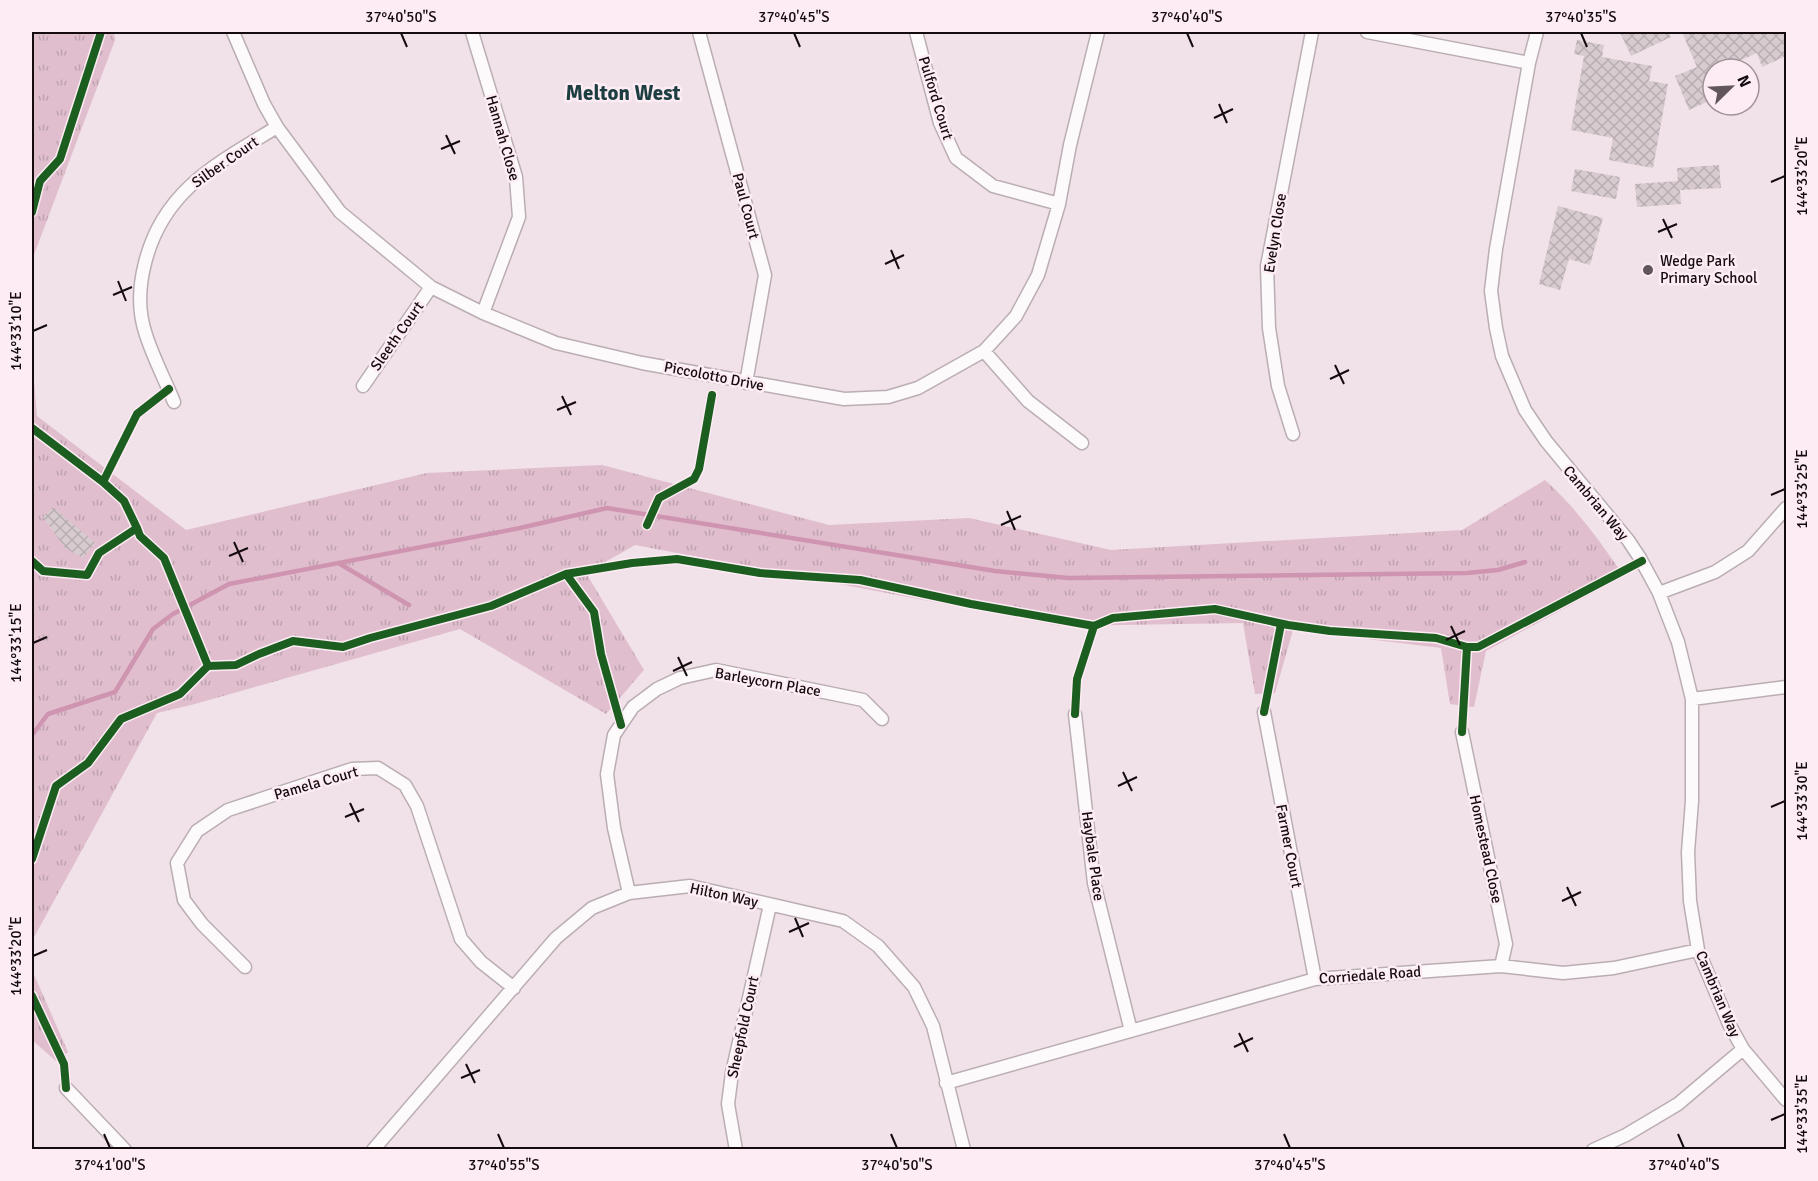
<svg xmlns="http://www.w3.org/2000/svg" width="1818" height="1181" font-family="Signika,sans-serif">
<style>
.grass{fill:url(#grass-tufts)}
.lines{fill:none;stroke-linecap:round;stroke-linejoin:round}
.stream{stroke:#cf94b0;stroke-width:4.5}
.building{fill:url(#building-cross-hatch)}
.street-casing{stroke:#baaeb3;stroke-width:15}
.street{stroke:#fdfafc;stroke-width:12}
.cycleway-casing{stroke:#fdecf3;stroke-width:11}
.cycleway{stroke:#1b5e20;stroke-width:8}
.ticks{fill:none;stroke:#140b0f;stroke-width:2}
.poi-dot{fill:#61565b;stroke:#fdecf3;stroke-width:2}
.labels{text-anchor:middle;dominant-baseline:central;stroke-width:5;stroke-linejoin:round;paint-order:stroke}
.street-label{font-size:15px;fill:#140b0f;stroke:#fdecf3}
.poi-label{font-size:15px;fill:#140b0f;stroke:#fdecf3;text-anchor:start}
.district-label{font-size:21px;font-weight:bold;fill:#1c3e40;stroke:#fdecf3}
.neatline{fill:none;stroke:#140b0f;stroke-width:2}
.ticks-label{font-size:15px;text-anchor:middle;fill:#140b0f}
</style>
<defs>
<pattern id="grass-tufts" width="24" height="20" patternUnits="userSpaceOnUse" patternTransform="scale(1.5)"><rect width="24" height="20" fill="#e0bece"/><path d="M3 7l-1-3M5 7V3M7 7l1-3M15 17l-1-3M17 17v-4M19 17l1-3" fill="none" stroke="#bfa2b0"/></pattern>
<pattern id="building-cross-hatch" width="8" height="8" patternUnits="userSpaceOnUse" patternTransform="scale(1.5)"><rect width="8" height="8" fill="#d7cbd0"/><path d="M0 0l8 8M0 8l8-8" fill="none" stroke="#b8adb1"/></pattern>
</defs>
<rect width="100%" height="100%" fill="#f1e1e8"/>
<path class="grass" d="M32,32H114L115,40L32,260Z
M32,357L37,416L186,530L427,473L602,465L829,525L969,518L1111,550L1462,530L1545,480C1577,509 1599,540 1624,576L1486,651L1474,707L1450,704L1441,648L1293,630L1275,693L1255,694L1243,623L1060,626L635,545L586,573L644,670L606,714L460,629L191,705L157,713L32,941Z
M32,970L68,1052L56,1061L32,1040Z"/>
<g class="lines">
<path class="stream" d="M340,564L409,605
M32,735L48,714L115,692L153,629L173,614L229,584L520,528L607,508L995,571L1068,578L1467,573L1498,570L1525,562"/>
</g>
<path class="building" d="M1620,32H1668L1671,37L1631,56Z
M1682,32H1786V56L1762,67L1757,53L1721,69H1713V90L1706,93L1709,101L1689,110L1675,76L1697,67Z
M1577,40L1604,45L1602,57L1652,66L1649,81L1668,84L1653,168L1609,160L1613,138L1571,130L1584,56L1574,54Z
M1719,165L1721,188L1680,190L1681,204L1637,207L1635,184L1678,181L1677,168Z
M1575,169L1620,177L1616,199L1571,191Z
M1558,206L1603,218L1590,265L1569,259L1560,290L1539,284Z
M53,507L95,543L83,558L65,548L43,517Z"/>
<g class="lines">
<g class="street-casing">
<path id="street" d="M233,32L264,104L277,127L340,212L431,287L483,313L556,343L642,363L844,399L888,397L918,388L984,351L1016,316L1038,275L1059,204L1070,145L1098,32
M472,32L516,177L519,217L483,313
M699,32L765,275L746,383
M916,32L940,123L956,158L993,186L1059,204
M1367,32L1529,63
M1537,32L1529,63L1496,249L1491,291L1496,328L1502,356L1525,410L1546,441L1628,540L1640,558L1659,593L1678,642L1692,699V801L1688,852L1690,901L1698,950L1729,1024L1743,1049L1786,1100
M984,351L1028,401L1082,443
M363,386L431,287
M174,402C165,380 153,357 146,335C138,312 139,286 145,263C163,190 218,163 277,127
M1293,434L1278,386L1269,328L1267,266L1312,32
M1659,593L1715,572L1748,551L1786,508
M1692,699L1786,687
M1264,712L1315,979
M1075,714L1094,883L1131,1031
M1462,732L1506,944L1501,966
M629,893L614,828L607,774L614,735L633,707L657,689L680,678L716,670L863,700L882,719
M245,967L202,924L184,900L177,863L197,831L228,810L352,769L378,768L405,785L417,806L461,939L481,962L514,988
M946,1083L1315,979L1501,966L1563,973L1614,968L1698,950
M66,1088L125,1150
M373,1150L556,938L592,908L629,893L690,886L843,921L878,946L914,987L933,1026L964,1150
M736,1150L728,1104L732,1073L770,905
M1593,1150L1626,1135L1678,1104L1743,1049"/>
</g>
<use href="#street" class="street"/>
<g class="cycleway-casing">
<path id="cycleway" d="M32,212L40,181L60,159L101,32
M32,428L103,482L124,501L137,528
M103,482L137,414L169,389
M647,525L659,498L694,479L699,469L712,395
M32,561L43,571L87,575L99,553L137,528L140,536L164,558L208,666
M1264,712L1281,624
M1075,714L1077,679L1094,626
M621,725L601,654L594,612L566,574L632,563L677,559L760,573L860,580L971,604L1094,626L1113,618L1215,609L1288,625L1330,631L1436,638L1467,647H1478L1642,561
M1462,732L1467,647
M32,859L56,786L88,763L121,719L180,694L208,666L236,665L259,654L293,641L343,647L370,638L491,606L566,574
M32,996L64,1064L66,1088"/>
</g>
<use href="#cycleway" class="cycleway"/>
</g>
<path class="ticks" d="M401,33L407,47M794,33L800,47M1187,33L1193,47M1581,33L1587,47M1219,104L1227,123M1214,118L1233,109M446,135L455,154M441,149L460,141M1771,182L1785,176M1663,219L1672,238M1658,232L1677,224M891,250L899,269M885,264L904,255M118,281L126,301M113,295L132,287M33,331L47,325M1335,365L1344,384M1330,379L1349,370M562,396L571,415M557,410L576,402M1771,495L1785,489M1007,511L1015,530M1001,525L1021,516M234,542L243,562M229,556L248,548M1451,626L1460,645M1446,640L1465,631M33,643L47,637M678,657L687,676M673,671L692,662M1123,772L1132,791M1118,786L1137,777M350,803L359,822M1771,807L1785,801M345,817L364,809M1567,887L1576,906M1562,901L1581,892M795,918L803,937M789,932L809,923M33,956L47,950M1239,1033L1248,1052M1234,1047L1253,1038M466,1064L475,1083M461,1078L480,1070M1771,1120L1785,1114M104,1134L110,1148M498,1134L504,1148M891,1134L897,1148M1284,1134L1290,1148M1678,1134L1684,1148"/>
<circle class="poi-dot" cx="1648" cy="270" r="6"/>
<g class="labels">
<g class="street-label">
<text transform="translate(936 98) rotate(73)">Pulford Court</text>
<text transform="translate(503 138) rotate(74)">Hannah Close</text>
<text transform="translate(225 162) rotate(-35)">Silber Court</text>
<text transform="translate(746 206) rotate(75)">Paul Court</text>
<text transform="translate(1275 233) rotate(-81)">Evelyn Close</text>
<text transform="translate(397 336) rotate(-55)">Sleeth Court</text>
<text transform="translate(714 376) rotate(11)">Piccolotto Drive</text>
<text transform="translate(1596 503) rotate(50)">Cambrian Way</text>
<text transform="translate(768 682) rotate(10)">Barleycorn Place</text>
<text transform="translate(316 783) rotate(-16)">Pamela Court</text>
<text transform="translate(1289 846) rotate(79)">Farmer Court</text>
<text transform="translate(1486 849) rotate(78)">Homestead Close</text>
<text transform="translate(1093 856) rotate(82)">Haybale Place</text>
<text transform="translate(724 895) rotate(12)">Hilton Way</text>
<text transform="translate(1370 975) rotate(-4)">Corriedale Road</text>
<text transform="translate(1718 994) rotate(67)">Cambrian Way</text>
<text transform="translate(743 1027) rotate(-78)">Sheepfold Court</text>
</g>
<g class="poi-label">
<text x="1660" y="261">Wedge Park<tspan x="1660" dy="17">Primary School</tspan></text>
</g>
<g class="district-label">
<text x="623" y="93">Melton West</text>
</g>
</g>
<rect width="1818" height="1181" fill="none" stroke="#fdecf3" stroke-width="66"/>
<g transform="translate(1731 87) rotate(66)"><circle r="28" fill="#fdecf3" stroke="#a09298" stroke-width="1.5"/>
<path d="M0-4.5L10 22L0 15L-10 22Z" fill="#61565b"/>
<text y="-9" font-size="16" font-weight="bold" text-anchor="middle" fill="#140b0f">N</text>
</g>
<rect x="33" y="33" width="1752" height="1115" class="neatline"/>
<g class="ticks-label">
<text x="401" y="22">37°40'50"S</text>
<text x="794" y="22">37°40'45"S</text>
<text x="1187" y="22">37°40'40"S</text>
<text x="1581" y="22">37°40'35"S</text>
<text transform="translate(1802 176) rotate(-90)" y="5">144°33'20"E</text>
<text transform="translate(16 331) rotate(-90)" y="5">144°33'10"E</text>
<text transform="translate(1802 489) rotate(-90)" y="5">144°33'25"E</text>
<text transform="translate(16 643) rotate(-90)" y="5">144°33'15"E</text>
<text transform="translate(1802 801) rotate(-90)" y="5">144°33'30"E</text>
<text transform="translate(16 956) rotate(-90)" y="5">144°33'20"E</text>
<text transform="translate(1802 1114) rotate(-90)" y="5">144°33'35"E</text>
<text x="110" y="1170">37°41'00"S</text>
<text x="504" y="1170">37°40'55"S</text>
<text x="897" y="1170">37°40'50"S</text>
<text x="1290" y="1170">37°40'45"S</text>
<text x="1684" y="1170">37°40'40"S</text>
</g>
</svg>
